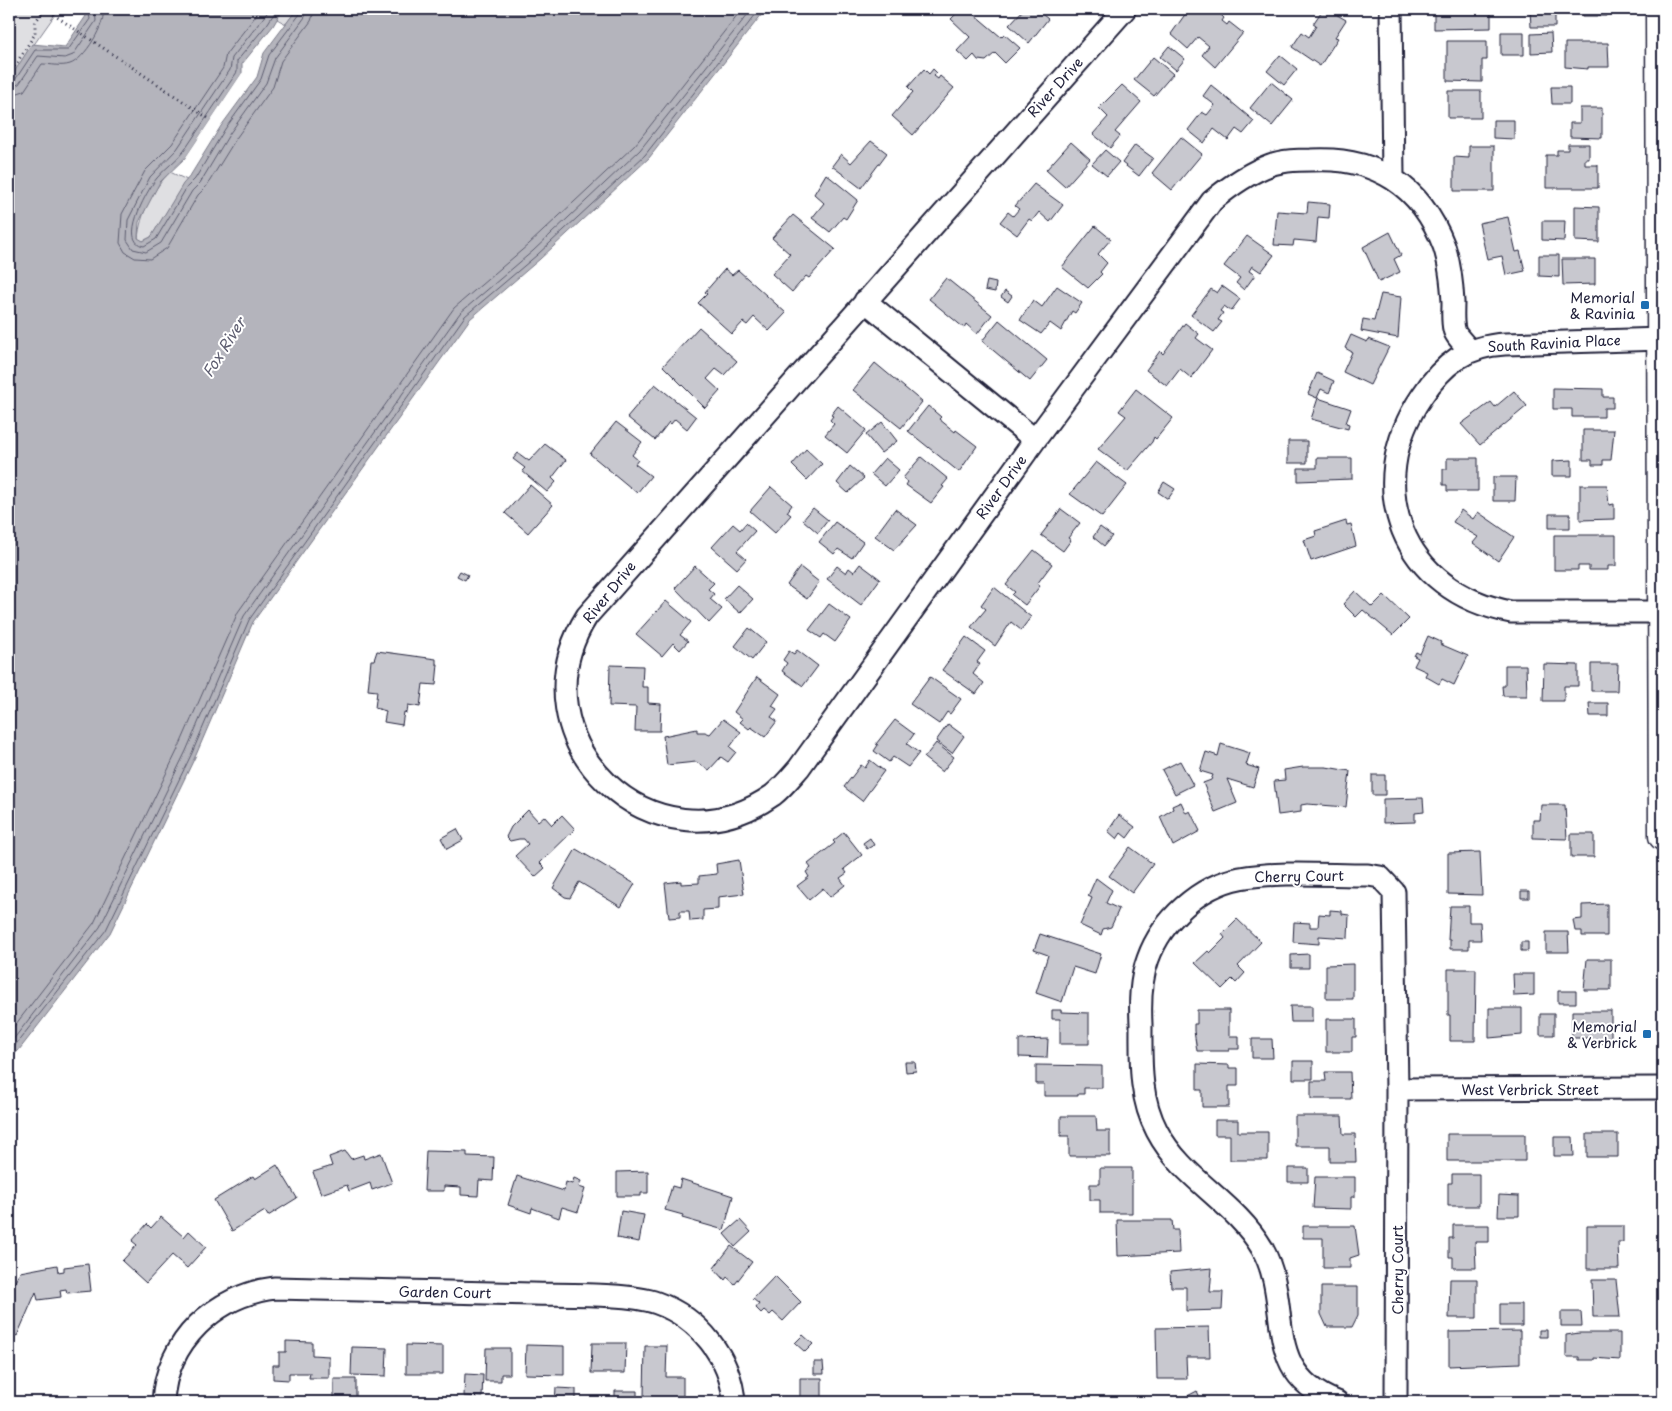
<svg xmlns="http://www.w3.org/2000/svg" width="1672" height="1411" font-family="'Playpen Sans',sans-serif">
<style>
.green{fill:#dfdfe2;stroke:#80808e}
.water{fill:#b4b4bc;stroke:#7a7a88}
.pier{fill:#fff}
.lines{fill:none;stroke-linecap:round;stroke-linejoin:round}
.shore{stroke:#5c5c6f;stroke-width:1}
.building{fill:#c8c8cf;stroke:#22223b}
.minor-casing{stroke:#22223b;stroke-width:25}
.primary-casing{stroke:#22223b;stroke-width:31}
.path{stroke:#22223b;stroke-width:3;stroke-dasharray:1 4;stroke-linecap:butt}
.minor{stroke:#fff;stroke-width:21}
.primary{stroke:#fff;stroke-width:28}
.poi-dot{fill:#1f6fb2;stroke:#fff;stroke-width:2}
.labels{text-anchor:middle;dominant-baseline:central;stroke-width:4;stroke-linejoin:round;paint-order:stroke}
.street-label{font-size:14px;fill:#22223b;stroke:#fff}
.poi-label{font-size:14px;fill:#22223b;stroke:#fff;text-anchor:end}
.water-label{font-size:15px;font-style:italic;fill:#5c5c6f;stroke:#fff}
</style>
<rect width="100%" height="100%" fill="#fff"/>
<filter id="ink" filterUnits="userSpaceOnUse"><feTurbulence type="fractalNoise" baseFrequency=".02" numOctaves="2"/><feDisplacementMap in="SourceGraphic" scale="10" xChannelSelector="R" yChannelSelector="G"/><feConvolveMatrix kernelMatrix="1 2 1 2 8 2 1 2 1" color-interpolation-filters="sRGB"/></filter>
<g filter="url(#ink)">
<path class="green" d="M9,9H59L9,80Z
M283,9H297L286,24L277,19Z
M170,172L187,180L151,237L143,241L138,239C140,214 153,189 170,172Z"/>
<path class="water" d="M82,9H283L273,26L242,64V73L186,157L160,182L139,222L138,238L143,241L151,237L183,184L190,176L221,126L257,77L264,53L297,9H766L649,158L540,259L470,319L253,622L196,755L110,933L19,1050L9,1060V80L32,44L65,47L86,16Z"/>
<path class="pier" d="M242,73L245,74L188,158L180,166Z"/>
<g class="lines">
<path class="shore" d="M261,9L226,54L223,68L172,144L145,171L122,214L120,243L125,252L135,258L150,259L167,248L198,195L206,187L237,137L273,87L281,61L311,21L315,9
M270,9L232,58L230,70L177,149L150,177L128,220L127,240L133,249L146,252L161,243L192,191L200,183L230,133L266,83L275,58L305,17L307,9
M277,9L268,23L237,61V72C219,98 202,125 184,151C176,161 165,168 157,178C147,190 118,242 144,246L156,239L187,187L195,179L225,129L261,79L269,55L300,14L301,9
M9,82L15,80L35,50H68L90,19L88,9
M9,88L19,84L38,56L65,58L73,55L96,21L95,9
M9,96L24,91L42,64C51,64 61,67 70,64C84,60 107,23 103,9
M9,1033L94,923L179,747L238,612L454,308L528,245L635,145L742,9
M9,1045L100,927L186,751L244,616L460,313L533,251L640,150L752,9
M9,1053L106,930L192,753L249,620L465,316L537,255L645,155L760,9"/>
</g>
<path class="building" d="M961,9H968L1001,37L1004,34L1020,48L1005,63L995,53L986,61L978,60L974,55L968,61L957,51L970,37L951,19Z
M1024,9H1036L1048,19L1029,43L1009,25Z
M1189,9H1215L1224,18L1222,21L1227,25L1229,22L1243,33L1215,67L1202,55L1209,46L1198,37L1188,49L1171,34Z
M1323,9H1327L1346,20L1335,37L1338,38L1320,66L1292,47L1302,32L1309,37L1316,26L1313,24Z
M1434,9H1491V28L1434,29Z
M1530,9H1555V27H1531Z
M1583,9H1607V16H1583Z
M1501,32H1524V55H1501Z
M1551,33L1552,52L1531,53V34Z
M1447,41H1487V60H1482V82L1447,81Z
M1565,43H1608L1609,67H1588V69L1565,67Z
M1169,46L1185,59L1176,70L1160,57Z
M1280,55L1297,69L1284,85L1267,71Z
M1153,57L1173,74L1154,96L1134,80Z
M924,69L929,74L933,69L937,73L934,76L938,79L940,76L954,88L913,135L892,116L913,92L908,87Z
M1271,82L1293,100L1272,126L1250,108Z
M1122,85L1141,102L1115,132L1120,136L1110,148L1093,134L1108,117L1099,108Z
M1211,85L1254,121L1243,134L1236,129L1228,140L1214,129L1204,143L1188,130L1202,112L1207,115L1215,105L1203,96Z
M1551,87H1570V104H1552Z
M1448,91H1481V118H1448Z
M1580,108H1602V138L1570,137V123H1580Z
M1493,120H1514V139L1493,138Z
M1181,137L1202,154L1172,190L1152,173Z
M871,141L887,153L861,188L832,166L841,154L851,163Z
M1071,142L1090,159L1065,187L1046,170Z
M1568,144H1589V159H1585V165H1598V188H1546V155H1557V150H1568Z
M1135,145L1153,158L1139,176L1122,163Z
M1469,146H1494V191H1454V157L1469,158Z
M1105,150L1119,162L1107,176L1092,164Z
M826,174L858,200L846,219L843,217L830,232L812,218L824,203L814,194Z
M1034,184L1063,205L1050,222L1039,212L1032,221L1029,219L1017,235L1000,222L1008,212L1013,216L1019,209L1015,206Z
M1308,202L1330,204L1329,218L1318,217L1316,242L1294,240L1293,246L1274,245L1277,211L1307,213Z
M1575,206L1599,207V242L1575,241Z
M793,215L835,249L809,278L806,276L792,292L772,274L790,254L772,238Z
M1508,217L1516,252L1520,251L1525,271L1506,275L1502,256L1487,259L1479,223Z
M1542,221H1565L1564,241L1542,240Z
M1095,226L1111,239L1098,254L1107,263L1100,272L1102,274L1088,288L1062,267Z
M1390,232L1401,255L1394,259L1400,272L1379,282L1363,247Z
M1247,236L1274,255L1261,272L1252,266L1249,271L1255,275L1244,290L1236,283L1240,278L1224,266Z
M1539,255H1559V277L1539,276Z
M1562,259H1595V284L1563,285Z
M725,269L732,275L738,270L786,313L769,331L754,317L747,325L743,322L732,334L698,303L707,294L705,292Z
M946,278L992,315L977,334L966,324L964,328L929,299Z
M987,281L996,283L995,292L985,290Z
M1057,286L1082,303L1075,313L1072,311L1061,331L1050,323L1041,334L1020,320L1033,300L1042,307Z
M1222,286L1240,299L1231,311L1224,306L1220,311L1223,313L1218,320L1222,322L1214,332L1191,315L1211,289L1217,293Z
M1005,291L1012,296L1008,302L1001,297Z
M1381,294L1401,297L1398,338L1361,331L1363,319L1374,321Z
M999,320L1047,360L1030,381L982,341Z
M1185,323L1199,334L1196,338L1212,350L1191,378L1180,369L1167,386L1146,370L1160,351L1163,354Z
M699,327L737,361L724,375L716,369L707,379L720,391L705,408L663,366Z
M1351,335L1367,342L1369,339L1389,347L1370,385L1343,372L1352,352L1345,348Z
M875,363L922,402L901,428L853,390Z
M1317,373L1334,381L1329,393L1321,389L1317,398L1308,394Z
M655,384L696,417L687,429L675,419L671,424L669,422L655,440L627,417Z
M1553,388L1603,389V397H1613V408H1604V417H1572V409H1553Z
M1136,389L1173,418L1156,439L1154,437L1152,442L1127,471L1098,449L1126,416L1119,411Z
M1514,391L1527,406L1480,445L1461,424L1491,402L1495,407Z
M1318,398L1351,409L1346,423L1349,424L1348,429L1311,419Z
M838,406L866,430L847,453L825,435L834,424L830,420L833,416L831,415Z
M928,406L941,417L939,419L955,432L956,430L977,446L959,472L908,431Z
M616,422L642,442L632,455L638,460L635,464L651,476L637,493L590,454Z
M882,422L897,441L881,453L866,435Z
M1583,430H1614L1611,460H1603V465H1592V460H1583Z
M1288,441H1307V463H1288Z
M545,444L566,460L552,478L556,482L547,492L522,471L525,468L513,459L518,453L529,461Z
M806,449L822,464L807,480L792,465Z
M921,457L948,479L942,486L944,487L931,503L906,485L908,482L903,478Z
M885,458L899,470L885,486L871,474Z
M1317,458H1352V479L1298,481V468H1317Z
M1447,458H1478V491H1447V485H1443V469H1447Z
M1572,460V476H1552V461Z
M1096,462L1127,485L1102,517L1070,494Z
M850,466L864,478L848,493L837,483Z
M1493,477H1516L1515,501H1493Z
M1164,482L1175,489L1168,499L1158,492Z
M530,485L553,505L528,533L505,513Z
M1580,485H1607L1609,505L1614,504V519L1580,520Z
M771,487L792,505L787,512L791,515L775,533L750,511Z
M813,508L828,520L818,533L803,520Z
M895,509L917,525L894,550L875,536Z
M1061,509L1080,523L1068,538L1071,540L1063,551L1041,535Z
M1461,510L1473,519L1478,512L1514,537L1498,561L1473,543L1478,537L1453,522Z
M1549,514H1570V528H1549Z
M1346,521L1347,525L1351,524L1356,546L1311,561L1304,540L1316,536L1315,531Z
M835,522L863,542L852,558L838,549L834,554L819,542Z
M746,523L755,531L737,551L746,559L737,569L712,547L733,524L740,530Z
M1100,527L1112,536L1104,546L1093,537Z
M1554,535H1616V566H1608V570H1589V566H1578V570H1554Z
M1034,550L1052,564L1037,584L1040,586L1025,605L1012,595L1015,592L1006,585Z
M860,564L880,579L861,605L827,579L837,566L846,573L849,568L854,572Z
M695,566L714,583L708,589L714,594L710,599L722,609L709,623L675,588Z
M800,567L819,582L807,599L787,585Z
M460,571L468,575L465,580L457,576Z
M737,585L753,599L740,613L724,599Z
M994,587L1031,617L1021,630L1011,622L995,646L971,627L986,609L981,605Z
M1355,591L1372,607L1384,595L1409,619L1393,635L1363,610L1356,617L1343,604Z
M666,601L691,622L680,635L688,641L680,650L673,643L662,656L636,634Z
M829,604L851,620L835,642L824,634L821,638L809,630Z
M749,628L766,642L752,660L735,646Z
M1428,636L1441,642L1440,644L1468,656L1454,685L1442,679L1439,684L1425,676L1427,672L1414,666L1418,658L1414,656L1416,652L1420,654Z
M966,637L985,651L977,662L980,664L973,674L984,683L976,694L942,670Z
M797,650L818,666L803,686L782,671L787,663L783,660L789,651L794,654Z
M377,651L436,659V664H438L436,685L423,684L420,707L408,705L407,713L404,712L402,725L384,722L386,711L375,708L377,691L368,690L371,660H374Z
M1544,664L1578,665V686H1564V701H1543Z
M1591,664H1618L1617,691H1591Z
M610,665L643,666L642,687H648V703L661,704L660,731H635L636,707L609,706Z
M1505,665H1526L1527,696H1503L1502,686H1505Z
M757,677L780,694L772,706L777,709L771,717L777,721L765,737L751,727L749,729L740,722L743,719L734,712Z
M930,677L961,699L950,714L947,712L939,724L910,704Z
M1589,703H1608V716H1590Z
M723,719L741,732L730,747L736,752L728,762L721,757L709,770L696,762L667,765L663,736L697,729V732H705L710,734Z
M895,720L914,734L907,744L919,753L908,767L893,757L889,762L874,751L878,745L876,744Z
M948,724L964,736L952,753L936,741Z
M936,743L954,757L942,772L924,758Z
M1221,744L1250,753L1246,765L1259,769L1253,787L1227,779L1237,803L1215,812L1203,783L1211,780L1213,775L1200,771L1206,752L1218,756Z
M870,760L884,771L862,801L844,787L861,765L865,768Z
M1180,761L1193,785L1175,794L1162,770Z
M1303,767H1326L1350,771L1346,807L1307,804L1301,805V812L1278,815L1274,781L1285,780L1284,770Z
M1372,775H1385V795H1372Z
M1423,798L1424,812L1415,813V822L1383,823V799Z
M1181,802L1186,813L1190,811L1200,831L1173,846L1160,817L1173,809L1172,806Z
M1541,805H1565L1567,839L1533,838V820H1540Z
M528,810L538,821L544,816L552,825L562,815L575,829L540,863L545,868L535,877L515,856L528,844L524,839H519L510,841L506,837L511,827Z
M1119,815L1135,827L1127,838L1121,833L1117,839L1108,831Z
M457,829L463,840L447,849L441,838Z
M844,832L862,855L844,869L847,873L840,878L845,885L830,897L823,888L809,900L797,886L809,877L806,872L811,868L808,864L835,843L833,841Z
M1571,834H1594V857H1571Z
M870,838L874,845L867,849L863,843Z
M1130,847L1153,864L1132,893L1109,876Z
M576,849L635,884L621,907L579,882L570,898L565,897L553,888Z
M1480,852L1482,895L1448,894V853Z
M739,860L744,894L718,897V909L703,910V920L690,921L689,911H680V917L669,918L665,883L681,881V884L699,883V876L717,874L716,864Z
M1096,878L1112,890L1106,903L1119,909L1111,927L1103,929L1101,935L1080,925L1092,898L1088,896Z
M1521,891H1529V898H1521Z
M1607,904V936H1582V931H1575L1573,920L1582,919V905Z
M1450,906H1469V922H1480L1481,940H1469V949H1450V940H1448Z
M1330,910L1342,911V914L1349,915L1348,938L1319,936V944L1293,942L1294,922L1310,923V927H1318L1319,914L1330,915Z
M1237,919L1261,942L1238,966L1245,973L1236,983L1232,979L1222,989L1195,963L1208,951L1210,953L1225,938L1222,934Z
M1546,932H1568L1569,952H1546Z
M1040,934L1101,954L1095,974L1073,967L1062,1002L1036,993L1048,955L1034,950Z
M1521,942H1528V951H1521Z
M1309,954V968H1291V955Z
M1587,959H1611V990H1584Z
M1353,964V999H1326V965Z
M1448,969H1476L1475,1041H1450V1015H1448Z
M1513,974H1534V995L1514,996Z
M1558,991H1576V1003H1558Z
M1290,1006H1312V1022H1291Z
M1489,1008H1522V1035L1489,1038Z
M1052,1010H1061V1012L1089,1013V1044H1060V1019H1052Z
M1197,1010H1229V1036H1239V1049H1229V1051H1197L1194,1031V1024H1197Z
M1572,1011H1611V1038H1607V1043H1591V1038H1572Z
M1540,1014H1554V1035H1540Z
M1326,1019H1356V1037H1352V1052H1326Z
M1048,1039L1047,1058L1019,1057V1040Z
M1252,1039H1272L1273,1058H1252Z
M1293,1061H1313V1079H1293Z
M905,1062H915L916,1071L906,1072Z
M1197,1064L1229,1065V1068H1238V1086H1229V1107H1202V1090H1197Z
M1036,1065L1102,1066V1088H1084V1094H1078V1096H1044V1084H1036Z
M1325,1072H1350L1351,1099H1311V1081H1326Z
M1061,1116H1096L1097,1131H1110V1156H1069V1136H1061Z
M1295,1116H1342L1343,1134H1355L1356,1162H1330V1146H1295Z
M1215,1120H1238V1132H1268V1160H1230V1135H1215Z
M1447,1134H1525V1161H1447Z
M1587,1134H1618V1157H1587Z
M1554,1137H1573L1574,1156H1554Z
M345,1151L351,1159L363,1155L364,1159L381,1153L392,1183L372,1190L370,1183L349,1191L347,1185L321,1194L313,1172L332,1166L329,1157Z
M426,1151L467,1152V1156L494,1157L493,1181L479,1180L478,1196L461,1195V1187L444,1186V1191H424Z
M277,1165L297,1198L268,1216L265,1211L232,1231L214,1200L253,1176L255,1179Z
M1100,1168H1132V1213H1100V1200H1090V1184H1100Z
M1288,1168H1308V1182H1288Z
M648,1171V1193H641V1196H617V1172Z
M1452,1174H1479V1206H1448V1183H1452Z
M517,1176L564,1191L566,1182L572,1184L574,1178L581,1181L579,1187L585,1189L578,1212L562,1207L559,1218L532,1208L531,1213L508,1205Z
M1315,1177H1355V1197H1351V1209L1313,1208Z
M681,1179L733,1196L724,1230L682,1218L683,1215L665,1210L672,1186L679,1188Z
M1499,1195L1519,1196V1216H1498Z
M621,1211L644,1215L639,1242L617,1238Z
M161,1217L184,1237L189,1231L206,1247L187,1268L172,1255L146,1283L122,1261L137,1245L132,1241L147,1224L151,1228Z
M740,1220L751,1232L735,1247L724,1234Z
M1117,1220H1172L1173,1230H1178L1179,1253L1118,1256Z
M1453,1225H1489V1242H1475L1476,1268H1453V1257H1449V1238H1453Z
M1303,1226H1355L1359,1255L1350,1258V1268H1323V1238H1303Z
M1587,1226H1623V1242H1618L1619,1269H1587Z
M731,1246L752,1262L735,1284L727,1277L725,1280L714,1268Z
M88,1264L91,1291L67,1293L66,1289L60,1290L61,1297L38,1300L36,1292L17,1336L9,1332V1293L20,1272L57,1265L58,1272L64,1271V1267Z
M1212,1268L1210,1292H1223L1222,1310L1186,1311V1287H1171L1170,1272Z
M775,1276L801,1302L783,1321L773,1312L770,1315L764,1310L761,1313L756,1308L759,1304L753,1299Z
M1450,1279H1477V1318H1449Z
M1592,1280H1616L1620,1317H1593Z
M1321,1287H1358V1315L1352,1327H1327L1321,1314Z
M1500,1304H1522V1326H1500Z
M1561,1312H1581L1582,1326H1561Z
M1209,1327L1210,1357H1186L1187,1379H1157L1156,1328Z
M1539,1330H1547V1337H1539Z
M1520,1331V1363L1449,1366V1332Z
M1579,1333H1620V1360L1594,1358V1360H1579V1357H1566V1335Z
M803,1335L813,1344L805,1352L795,1343Z
M286,1341L312,1342V1355L329,1356V1378H309L310,1373H289V1380L273,1379V1365H279V1352H286Z
M592,1343H626L625,1373H591Z
M406,1345L443,1346V1374H406Z
M526,1345L564,1346V1375L525,1374Z
M645,1346H667L666,1377H683V1396H676V1402H653V1397H644Z
M352,1347L387,1348L386,1376L351,1375Z
M486,1348H510V1374H501V1381H485Z
M814,1362H823L824,1374H814Z
M465,1374L483,1375L482,1397L464,1396Z
M800,1378H822V1402H800Z
M334,1379H356V1402H334Z
M556,1388L576,1389V1402H555Z
M615,1391H637V1402H615Z
M1197,1391L1202,1402H1179L1178,1401Z
M395,1397L402,1398V1402H395Z"/>
<g class="lines">
<g class="minor-casing">
<path id="minor" d="M1125,9L587,616C509,739 655,878 773,795C783,787 791,777 799,768L1035,440L1212,201C1230,186 1248,173 1270,165C1283,160 1298,160 1311,160C1375,156 1421,186 1444,246C1450,264 1452,284 1453,302C1453,311 1452,321 1454,329C1455,336 1465,344 1469,350
M1391,9L1393,177
M865,301L1035,440
M1662,339L1505,344C1466,346 1443,364 1422,396C1361,486 1402,592 1511,612H1663
M1397,1089L1663,1088
M163,1402C166,1341 216,1295 275,1288C361,1290 446,1292 532,1294C565,1295 628,1293 657,1303C699,1318 731,1358 734,1402
M1337,1402C1259,1372 1294,1305 1262,1248C1234,1201 1182,1179 1157,1131C1139,1097 1141,1061 1141,1024C1140,1003 1140,980 1148,959C1162,920 1199,886 1240,878C1282,871 1326,875 1368,875L1380,877L1394,892L1397,1089L1396,1402"/>
</g>
<g class="primary-casing">
<path id="primary" d="M1660,9L1663,836"/>
</g>
<path class="path" d="M45,9L211,120
M9,75L35,34V22L45,9"/>
<use href="#minor" class="minor"/>
<use href="#primary" class="primary"/>
</g>
</g>
<g class="poi-dot">
<rect x="1640" y="300" width="10" height="10" rx="2.5"/>
<rect x="1642" y="1029" width="10" height="10" rx="2.5"/>
</g>
<g class="labels">
<g class="street-label">
<text transform="translate(1055 87) rotate(-48)">River Drive</text>
<text transform="translate(1554 343) rotate(-3)">South Ravinia Place</text>
<text transform="translate(1001 487) rotate(-54)">River Drive</text>
<text transform="translate(609 592) rotate(-51)">River Drive</text>
<text transform="translate(1299 876) rotate(-1)">Cherry Court</text>
<text x="1530" y="1089">West Verbrick Street</text>
<text transform="translate(1397 1270) rotate(-90)">Cherry Court</text>
<text transform="translate(445 1292) rotate(1)">Garden Court</text>
</g>
<g class="poi-label">
<text x="1635" y="297">Memorial<tspan x="1635" dy="16">&amp; Ravinia</tspan></text>
<text x="1637" y="1026">Memorial<tspan x="1637" dy="16">&amp; Verbrick</tspan></text>
</g>
<g class="water-label">
<text transform="translate(223 347) rotate(-58)">Fox River</text>
</g>
</g>
<rect width="1672" height="1411" fill="none" stroke="#fff" stroke-width="30"/>
<rect x="15" y="15" width="1642" height="1381" fill="none" stroke="#22223b" stroke-width="2" filter="url(#ink)"/>
</svg>
